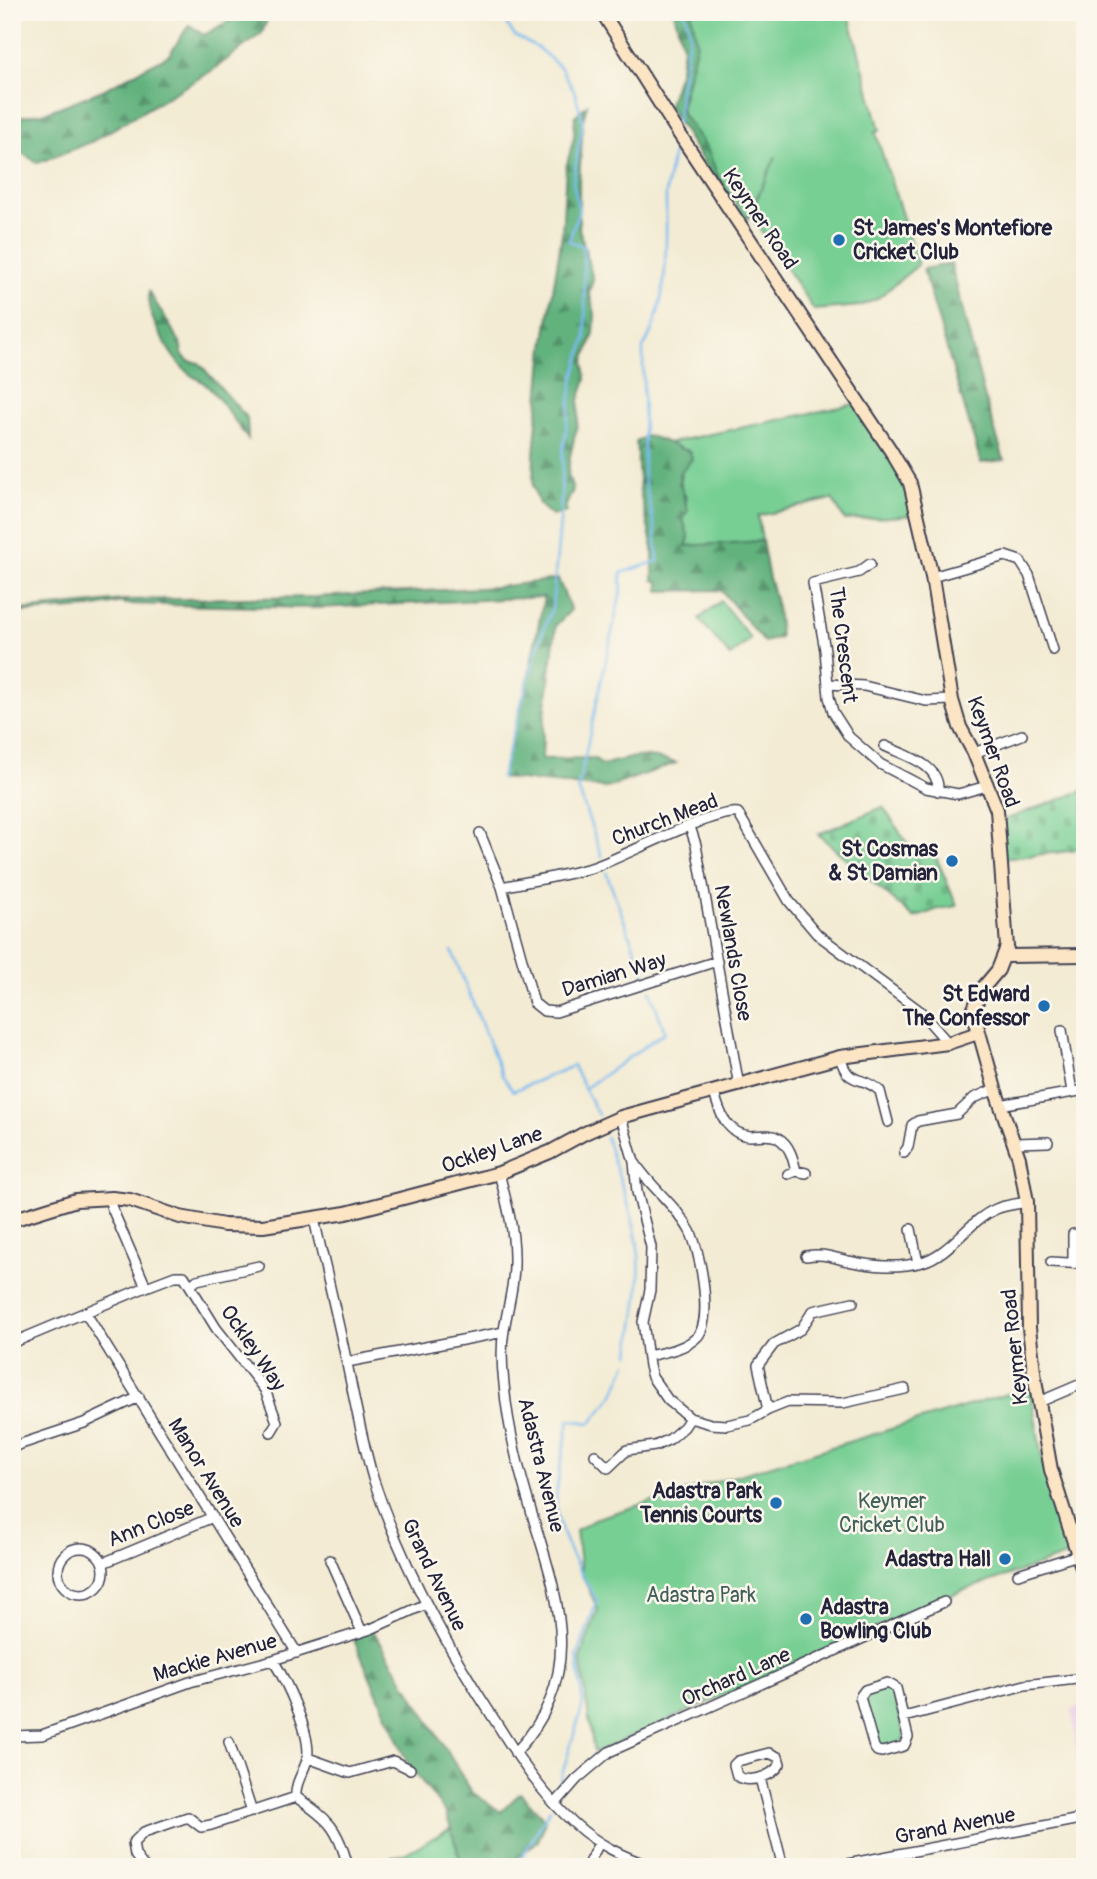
<svg xmlns="http://www.w3.org/2000/svg" width="1097" height="1879" font-family="Pangolin,sans-serif">
<style>
.built{fill:#edd1e9}
.green{fill:#78cf94;stroke:#4d7868;stroke-width:2}
.forest{fill:url(#forest-firs);stroke:#426a5c;stroke-width:2}
.cemetery{fill:url(#cemetery-stones);stroke:#4d7868;stroke-width:2}
.lines{fill:none;stroke-linecap:round;stroke-linejoin:round}
.stream{stroke:#7cbbf0;stroke-width:2.5}
.street-casing{stroke:#414052;stroke-width:12}
.secondary-casing{stroke:#414052;stroke-width:16}
.street{stroke:#fff;stroke-width:9}
.secondary{stroke:#fce5c4;stroke-width:12}
.poi-dot{fill:#1f6fb2;stroke:#fbf7ec;stroke-width:2.5}
.labels{text-anchor:middle;dominant-baseline:central;stroke-width:5;stroke-linejoin:round;paint-order:stroke}
.street-label{font-size:21px;fill:#22223b;stroke:#fbf7ec}
.poi-label{font-size:21px;font-weight:bold;fill:#22223b;stroke:#fbf7ec;text-anchor:end}
.park-label{font-size:21px;fill:#405f5a;stroke:#fbf7ec}
</style>
<defs>
<pattern id="forest-firs" width="22" height="20" patternUnits="userSpaceOnUse" patternTransform="scale(1.75)"><rect width="22" height="20" fill="#62b27e"/><path d="M5 1l3.5 6h-7zM16 11l3.5 6h-7z" fill="#509068"/></pattern>
<pattern id="cemetery-stones" width="16" height="16" patternUnits="userSpaceOnUse" patternTransform="scale(1.75)"><rect width="16" height="16" fill="#78cf94"/><path d="M2 7V4a2 2 0 0 1 4 0v3zM10 15v-3a2 2 0 0 1 4 0v3z" fill="#68b180"/></pattern>
</defs>
<rect width="100%" height="100%" fill="#fbf7ec"/>
<filter id="ink" filterUnits="userSpaceOnUse"><feTurbulence type="fractalNoise" baseFrequency=".0143" numOctaves="2"/><feDisplacementMap in="SourceGraphic" scale="14" xChannelSelector="R" yChannelSelector="G"/><feConvolveMatrix kernelMatrix="1 2 1 2 8 2 1 2 1" color-interpolation-filters="sRGB"/></filter>
<filter id="wash" filterUnits="userSpaceOnUse"><feTurbulence type="fractalNoise" baseFrequency=".00686" numOctaves="4" result="noise"/><feDisplacementMap in="SourceGraphic" scale="28" xChannelSelector="R" yChannelSelector="G"/><feGaussianBlur stdDeviation="1.57" result="paint"/><feColorMatrix in="noise" values="0 0 0 0 0 0 0 0 0 0 0 0 0 0 0 0 0 1.4 0 .05"/><feComposite in="paint" operator="in"/></filter>
<g filter="url(#wash)">
<rect width="100%" height="100%" fill="#f3ebd3"/>
<path class="built" d="M1085,1703V1836L1072,1710Z"/>
<path class="green" d="M688,12H848L880,130L875,131L918,265L877,299L860,306L814,310L750,214L776,156L747,219L676,117Z
M859,403L891,451L916,515L845,520L832,499L758,516L762,541L685,546L689,538L683,520L686,498L681,487L680,449L668,443Z
M721,601L751,639L730,656L699,619Z
M1030,1387L1044,1470L1069,1555L958,1592L594,1753L580,1658L598,1609L581,1573L576,1531L597,1518Z
M884,1688L893,1695L905,1736L900,1744C890,1747 881,1752 876,1741L865,1702C867,1692 875,1691 884,1688Z
M451,1828L462,1867H360L404,1854Z"/>
<path class="forest" d="M237,12H270L262,33L213,70L91,142L38,163L12,147V118L47,112L103,90L169,55L189,25L204,35L228,21Z
M674,12H691L697,43L681,105L682,114L707,148L718,176L732,197L728,201L668,106L680,70L683,47Z
M587,105L583,121L579,181V228L593,279L589,293L595,313L594,333L584,362L586,380L579,400L578,422L570,456L568,474L573,490L566,505V512L552,516L539,504L533,486L534,454L544,347L562,234L566,168L574,137L575,116Z
M951,264L984,395L1004,460L981,463L923,269Z
M149,292L180,342L182,354L188,361L199,363L247,418L248,439C234,421 222,399 205,384C200,379 192,377 187,372C171,358 144,313 149,292Z
M647,436C663,438 674,448 690,451L692,459L679,474L681,487L688,510L683,520L689,538L686,546L762,541L768,574L777,607L780,638L764,642L721,590L659,591V582L653,580V548L640,492L636,441Z
M558,579L571,610L556,625L543,730L542,759L594,758L602,765C635,756 643,753 676,763L606,788L501,778L528,679L544,597L317,608L125,604L123,602L90,608L12,613V611L123,600L315,597L497,587Z
M369,1624L472,1792L501,1812L520,1793L546,1821L538,1841L518,1857L515,1867H463L446,1813L407,1762L354,1640Z"/>
<path class="cemetery" d="M1085,790V849L1003,859L1001,821Z
M883,807L913,852L931,845L957,906L938,909L914,918L818,834Z"/>
<g class="lines">
<path class="stream" d="M499,12L514,35L538,48L561,68L575,93L583,121L573,182L579,210L569,241L583,246L586,337L573,381L563,451L560,522L552,608L536,651L501,778
M677,123L681,84L690,34L685,12
M602,857L578,788L622,587L621,573L658,561L654,524L644,479L643,348C670,303 666,245 666,195C667,175 674,156 676,136
M606,872L645,976
M452,951L502,1075L513,1091L573,1066L598,1115
M584,1089L665,1032L650,990
M606,1137C617,1176 636,1216 639,1257C641,1289 634,1322 630,1354
M556,1795L583,1704L577,1657L597,1601C581,1573 556,1534 556,1501C557,1473 565,1447 569,1420L591,1423L614,1394L627,1363
M516,1867L550,1809
M1052,1867L1085,1864"/>
</g>
</g>
<g filter="url(#ink)">
<g class="lines">
<g class="street-casing">
<path id="street" d="M870,564L859,572L813,583L825,650L829,697L833,712L849,737L880,764L926,788L958,794L987,786
M932,577L1005,556L1020,561L1029,575L1053,650
M829,684L864,686L926,701L952,700
M885,746C906,756 940,764 938,791
M974,753L1022,735
M690,827L696,845L739,1086
M480,833L502,887L534,1003L544,1011L556,1012L717,961
M502,887C533,880 567,876 597,866C627,855 712,810 738,813L789,901L817,934L920,1011L948,1043
M1062,1030L1072,1092
M840,1057C849,1088 860,1073 880,1091L888,1122
M714,1092C719,1112 727,1135 751,1136C760,1136 770,1133 778,1138C790,1145 793,1159 796,1171
M1000,1105L1085,1090
M621,1117L634,1162L637,1192L651,1247L650,1290L643,1322L649,1366L652,1377L668,1400L690,1418L711,1424L727,1425L750,1420L768,1410L788,1402L843,1403L905,1389
M1015,1143L1048,1142
M904,1153L908,1147L912,1125L918,1121L957,1114L974,1098L995,1089
M635,1163C651,1188 676,1205 690,1231C700,1250 713,1318 698,1336C686,1349 665,1352 648,1356
M499,1173C506,1200 514,1228 514,1257C515,1282 508,1306 504,1330C501,1347 502,1367 504,1384C508,1431 521,1478 535,1524C562,1608 583,1681 515,1753
M788,1174L796,1171L806,1173
M112,1198L111,1206L146,1287
M314,1219C325,1267 337,1315 347,1364C355,1402 362,1440 373,1478C401,1564 445,1644 494,1719C517,1756 542,1795 575,1824C598,1845 624,1857 653,1867
M911,1229L918,1263
M806,1256C823,1253 831,1257 848,1261C873,1266 896,1269 922,1262C952,1253 968,1221 996,1209C1005,1205 1017,1204 1027,1202
M1051,1262L1085,1264
M1073,1263V1234
M191,1285L197,1280L259,1266
M85,1312L297,1653
M12,1343L146,1287L175,1276H184L216,1328L265,1390L277,1422L271,1432
M347,1362L504,1332
M1039,1402L1079,1385L1085,1387
M768,1410L758,1365L774,1344L801,1329L813,1311L853,1302
M12,1447L84,1423L139,1397
M595,1455L608,1468L627,1450L655,1446L670,1439L684,1427L690,1418
M58 1571a23 23 0 1 1 46 0a23 23 0 1 1-46 0Z
M330,1560L362,1632
M103,1563L213,1517
M1018,1574L1078,1555
M273,1660C286,1681 313,1736 307,1760C303,1774 295,1782 296,1797C328,1819 338,1827 348,1867
M887,1683L896,1688L908,1737L904,1746L882,1752L877,1751L874,1747L860,1697L865,1690Z
M904,1717L1025,1685L1085,1678
M12,1736L42,1735L190,1682L273,1660L371,1629L426,1604
M229,1742L252,1812
M769,1753L778,1757L780,1764C772,1777 749,1784 737,1776L734,1765L738,1761Z
M308,1758L350,1773L393,1761L410,1769
M760,1778L783,1867
M555,1804L577,1779L609,1752L944,1602
M144,1867L135,1855L133,1843L144,1832L188,1817L201,1827L211,1825L296,1797
M587,1867L599,1843
M832,1867L1085,1818
M886,1867L901,1856"/>
</g>
<g class="secondary-casing">
<path id="secondary" d="M602,12L678,132L891,451L910,483L932,577L952,700L960,727L974,753L997,810L1007,947L998,970L982,989L973,1011L995,1089L1019,1158L1027,1202L1029,1328L1035,1380L1051,1470L1085,1577
M1005,956L1085,955
M12,1220L76,1200L112,1198L130,1200L180,1217L224,1225L263,1226L346,1213L499,1173L550,1152L585,1133L621,1117L840,1057L948,1043L978,1033"/>
</g>
<use href="#street" class="street"/>
<use href="#secondary" class="secondary"/>
</g>
</g>
<g class="poi-dot">
<circle cx="839" cy="240" r="7"/>
<circle cx="952" cy="861" r="7"/>
<circle cx="1044" cy="1006" r="7"/>
<circle cx="776" cy="1503" r="7"/>
<circle cx="1005" cy="1559" r="7"/>
<circle cx="806" cy="1619" r="7"/>
</g>
<g class="labels">
<g class="street-label">
<text transform="translate(760 219) rotate(56)">Keymer Road</text>
<text transform="translate(843 645) rotate(83)">The Crescent</text>
<text transform="translate(993 752) rotate(70)">Keymer Road</text>
<text transform="translate(665 820) rotate(-21)">Church Mead</text>
<text transform="translate(733 953) rotate(80)">Newlands Close</text>
<text transform="translate(614 975) rotate(-17)">Damian Way</text>
<text transform="translate(492 1150) rotate(-19)">Ockley Lane</text>
<text transform="translate(1015 1347) rotate(-96)">Keymer Road</text>
<text transform="translate(253 1348) rotate(56)">Ockley Way</text>
<text transform="translate(541 1465) rotate(76)">Adastra Avenue</text>
<text transform="translate(206 1473) rotate(58)">Manor Avenue</text>
<text transform="translate(151 1524) rotate(-22)">Ann Close</text>
<text transform="translate(434 1575) rotate(64)">Grand Avenue</text>
<text transform="translate(215 1658) rotate(-16)">Mackie Avenue</text>
<text transform="translate(736 1677) rotate(-24)">Orchard Lane</text>
<text transform="translate(955 1826) rotate(-11)">Grand Avenue</text>
</g>
<g class="poi-label">
<text x="853" y="228" text-anchor="start">St James's Montefiore<tspan x="853" dy="24">Cricket Club</tspan></text>
<text x="938" y="849">St Cosmas<tspan x="938" dy="24">&amp; St Damian</tspan></text>
<text x="1030" y="994">St Edward<tspan x="1030" dy="24">The Confessor</tspan></text>
<text x="762" y="1491">Adastra Park<tspan x="762" dy="24">Tennis Courts</tspan></text>
<text x="991" y="1559">Adastra Hall</text>
<text x="820" y="1607" text-anchor="start">Adastra<tspan x="820" dy="24">Bowling Club</tspan></text>
</g>
<g class="park-label">
<text x="892" y="1501">Keymer<tspan x="892" dy="24">Cricket Club</tspan></text>
<text x="701" y="1595">Adastra Park</text>
</g>
</g>
<rect width="1097" height="1879" fill="none" stroke="#fbf7ec" stroke-width="42"/>
</svg>
